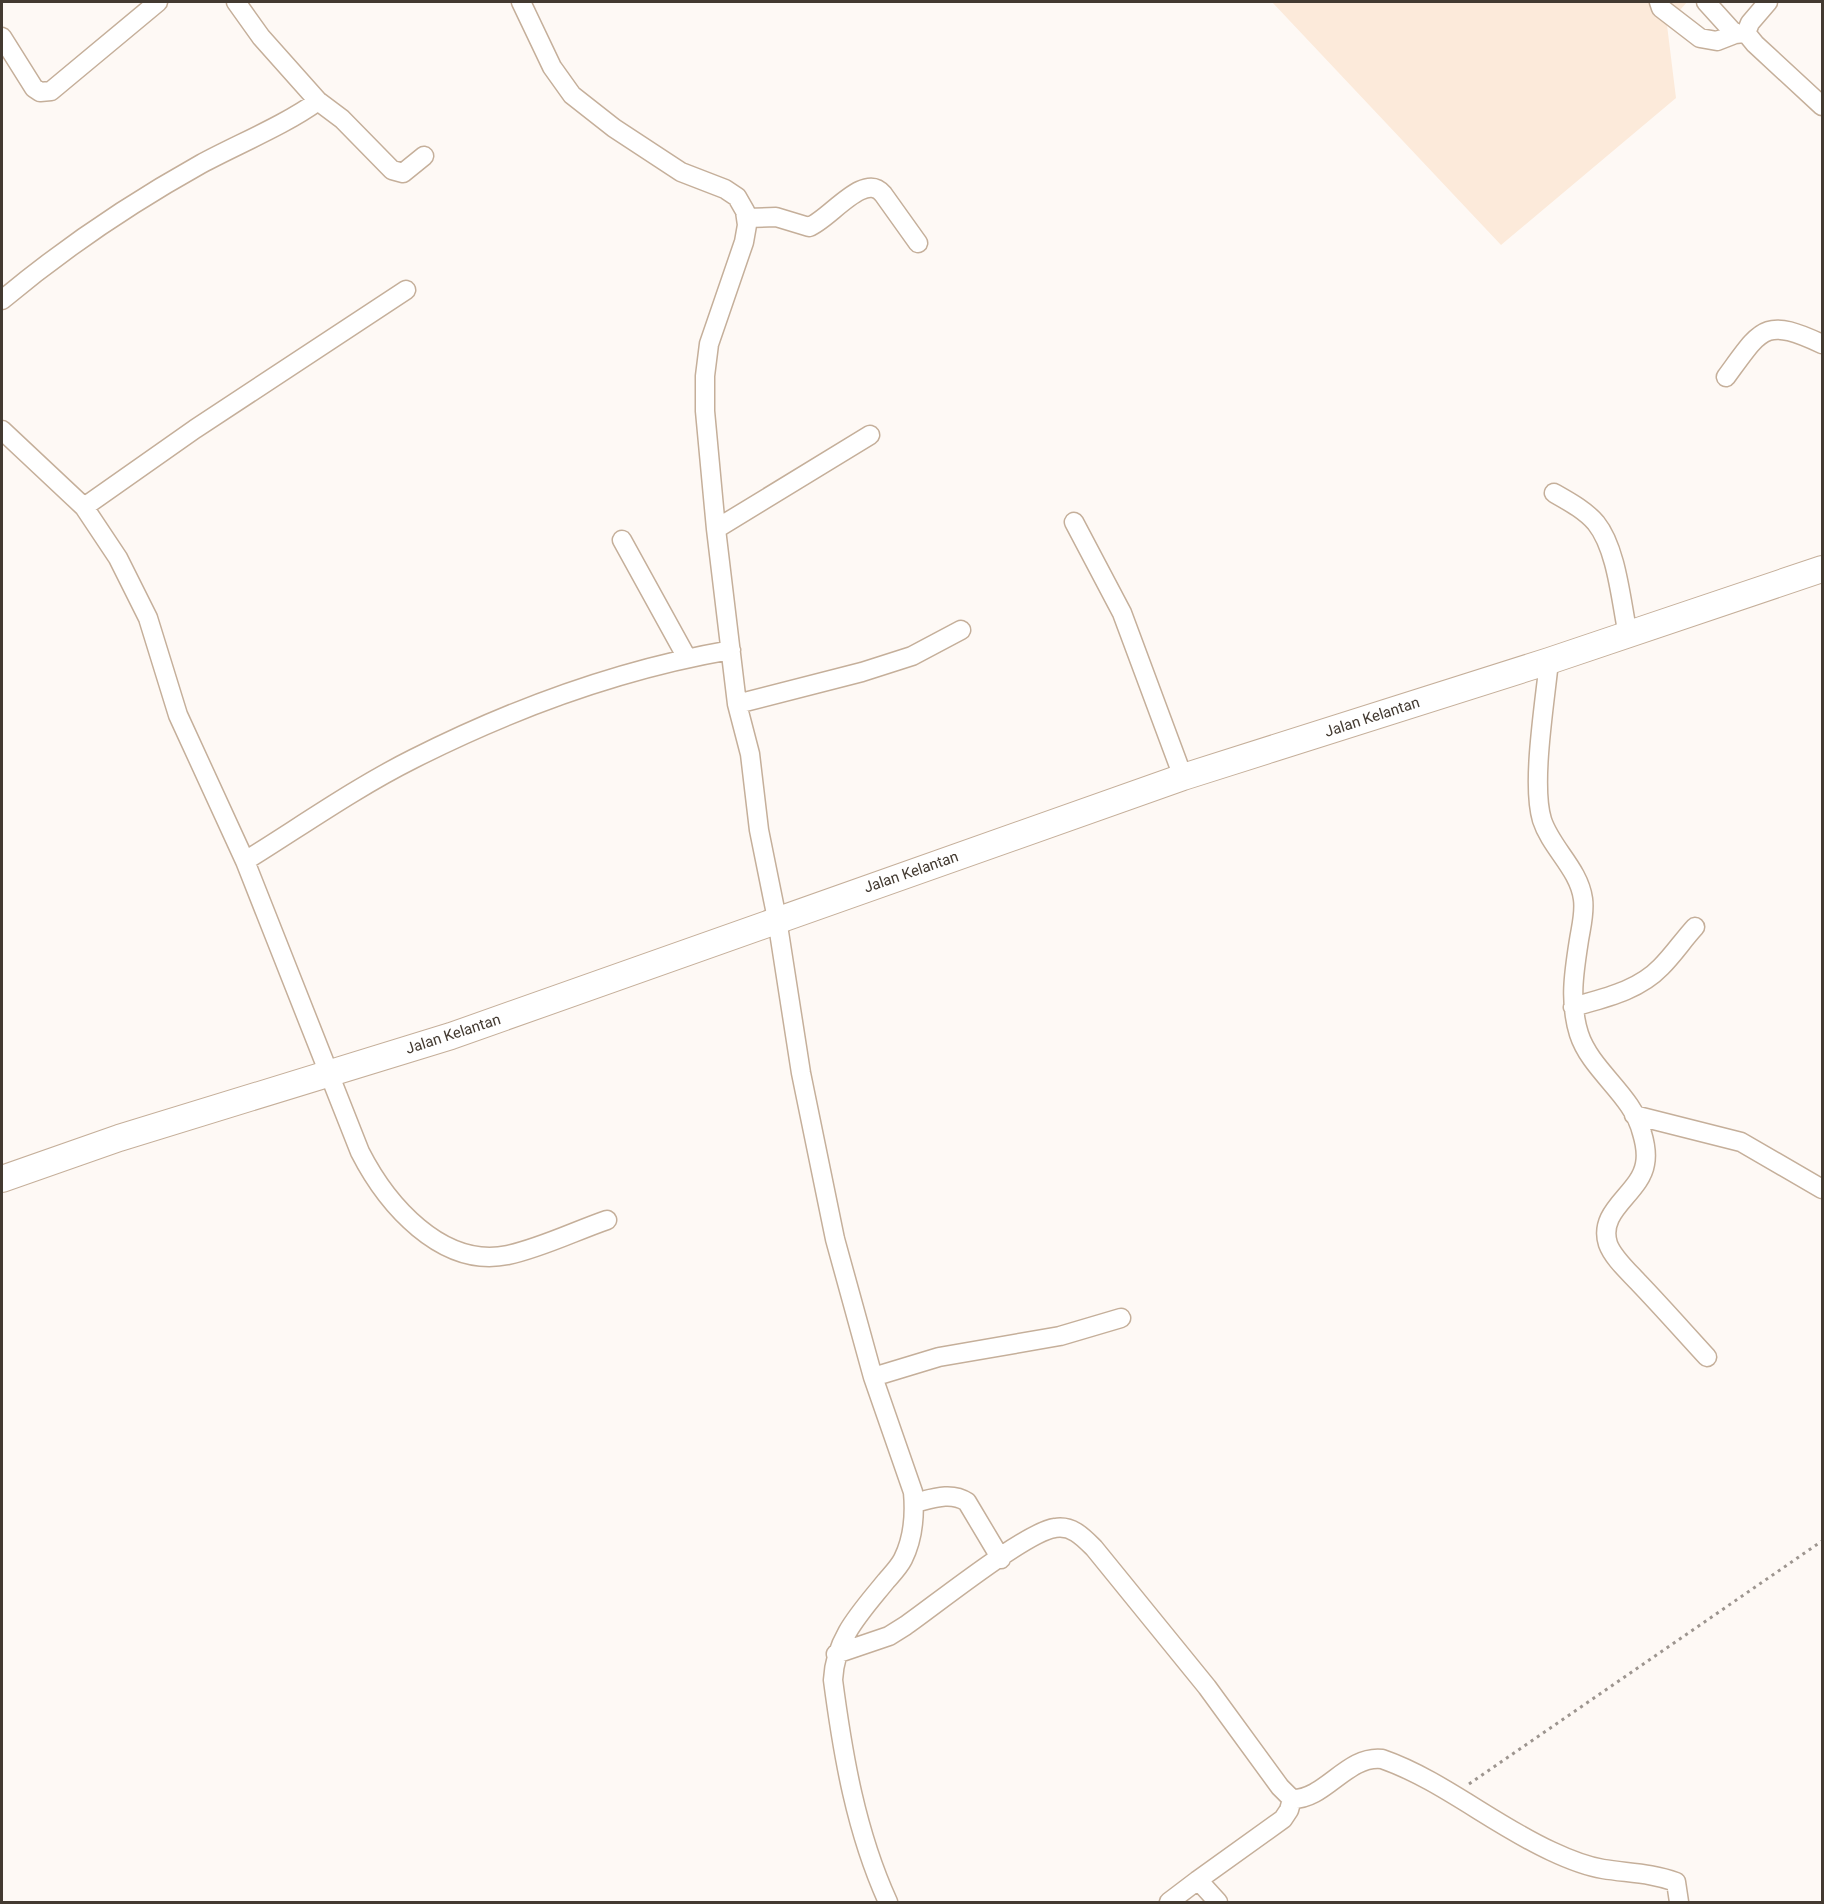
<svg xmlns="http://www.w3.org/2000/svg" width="1824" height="1904" font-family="Roboto,sans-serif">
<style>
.built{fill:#fceada}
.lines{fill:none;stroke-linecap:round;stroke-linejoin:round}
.minor-casing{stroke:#c5af9a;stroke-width:21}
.highway-casing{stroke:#c5af9a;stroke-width:28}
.path{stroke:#9d958f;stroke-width:3;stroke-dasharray:3 4.5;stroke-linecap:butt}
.minor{stroke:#fff;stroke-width:18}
.highway{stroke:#fff;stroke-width:26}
.labels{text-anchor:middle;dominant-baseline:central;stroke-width:6;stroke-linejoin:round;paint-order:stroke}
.street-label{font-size:15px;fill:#433a31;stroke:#fff}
</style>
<rect width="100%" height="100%" fill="#fef9f5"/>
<path class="built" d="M1272,2H1687L1667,25L1676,98L1501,245Z"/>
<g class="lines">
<g class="minor-casing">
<path id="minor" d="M236,2L261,37L318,101L342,119L392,170L403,173L424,156
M521,2L552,67L572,95L614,128L681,172L725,189L737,197L745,211L747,225L744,242L709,344L705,376V411L716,529L737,704L750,754L759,830L777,919L801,1073L835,1239L873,1377L913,1492C915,1514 913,1539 903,1559C899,1567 892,1574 886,1581C861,1612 835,1638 833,1680C843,1756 856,1832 888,1902
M1659,2L1661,8L1700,38L1717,41L1735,34
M1706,2L1735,34L1744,33
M1746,33L1755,44L1822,106
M1746,33L1750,23L1768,2
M2,37L34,88L40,92L51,91L158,2
M746,218L776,217L809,227C830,219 864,171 883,194L918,243
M2,300C63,249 131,203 201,164C238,144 285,125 318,101
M1726,377C1762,328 1764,317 1822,344
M2,430L84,507L118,558L148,618L178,715L245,861L360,1152C386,1203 441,1269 508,1255C541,1248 575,1231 607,1220
M1554,493C1568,501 1585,510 1596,523C1617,549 1621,602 1628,635
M84,507L195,429L406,290
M1074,522L1122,613L1183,777
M716,529L870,435
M622,540L687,658
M1549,661C1545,702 1531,784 1542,820C1551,848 1579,869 1583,899C1585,913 1581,927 1579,940C1574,972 1569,1002 1579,1034C1591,1071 1633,1095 1642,1133C1645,1143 1647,1154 1645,1164C1640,1194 1597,1210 1608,1244C1613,1258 1629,1272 1639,1283C1662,1307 1684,1332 1707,1357
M737,704L862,672L912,656L961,630
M245,861C300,827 355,788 413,759C512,709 621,669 731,650
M1573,1007C1604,998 1638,991 1661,967C1674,954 1683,940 1695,927
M1634,1115L1741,1142L1822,1189
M873,1377L939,1357L1060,1336L1121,1318
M914,1503C931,1499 951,1491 967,1502L1001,1559
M836,1654L889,1636L905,1626C934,1606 1027,1531 1055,1528C1072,1525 1083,1537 1094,1548L1207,1687L1280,1787L1292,1799C1325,1800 1347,1755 1382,1759C1440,1779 1494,1825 1551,1851C1568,1859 1585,1866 1603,1869C1628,1873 1652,1873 1676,1882L1679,1902
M1169,1902L1198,1880
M1218,1902L1198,1880L1283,1819L1289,1810L1292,1799"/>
</g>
<g class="highway-casing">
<path id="highway" d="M2,1179L119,1138L451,1036L1183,777L1549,661L1822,569"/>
</g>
<path class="path" d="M1469,1784L1822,1541"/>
<use href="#minor" class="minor"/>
<use href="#highway" class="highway"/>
</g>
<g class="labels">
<g class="street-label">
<text transform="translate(1372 717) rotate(-18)">Jalan Kelantan</text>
<text transform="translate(911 872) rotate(-19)">Jalan Kelantan</text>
<text transform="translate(453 1034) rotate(-18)">Jalan Kelantan</text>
</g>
</g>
<rect width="1824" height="1904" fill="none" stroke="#433a31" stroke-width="6"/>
</svg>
